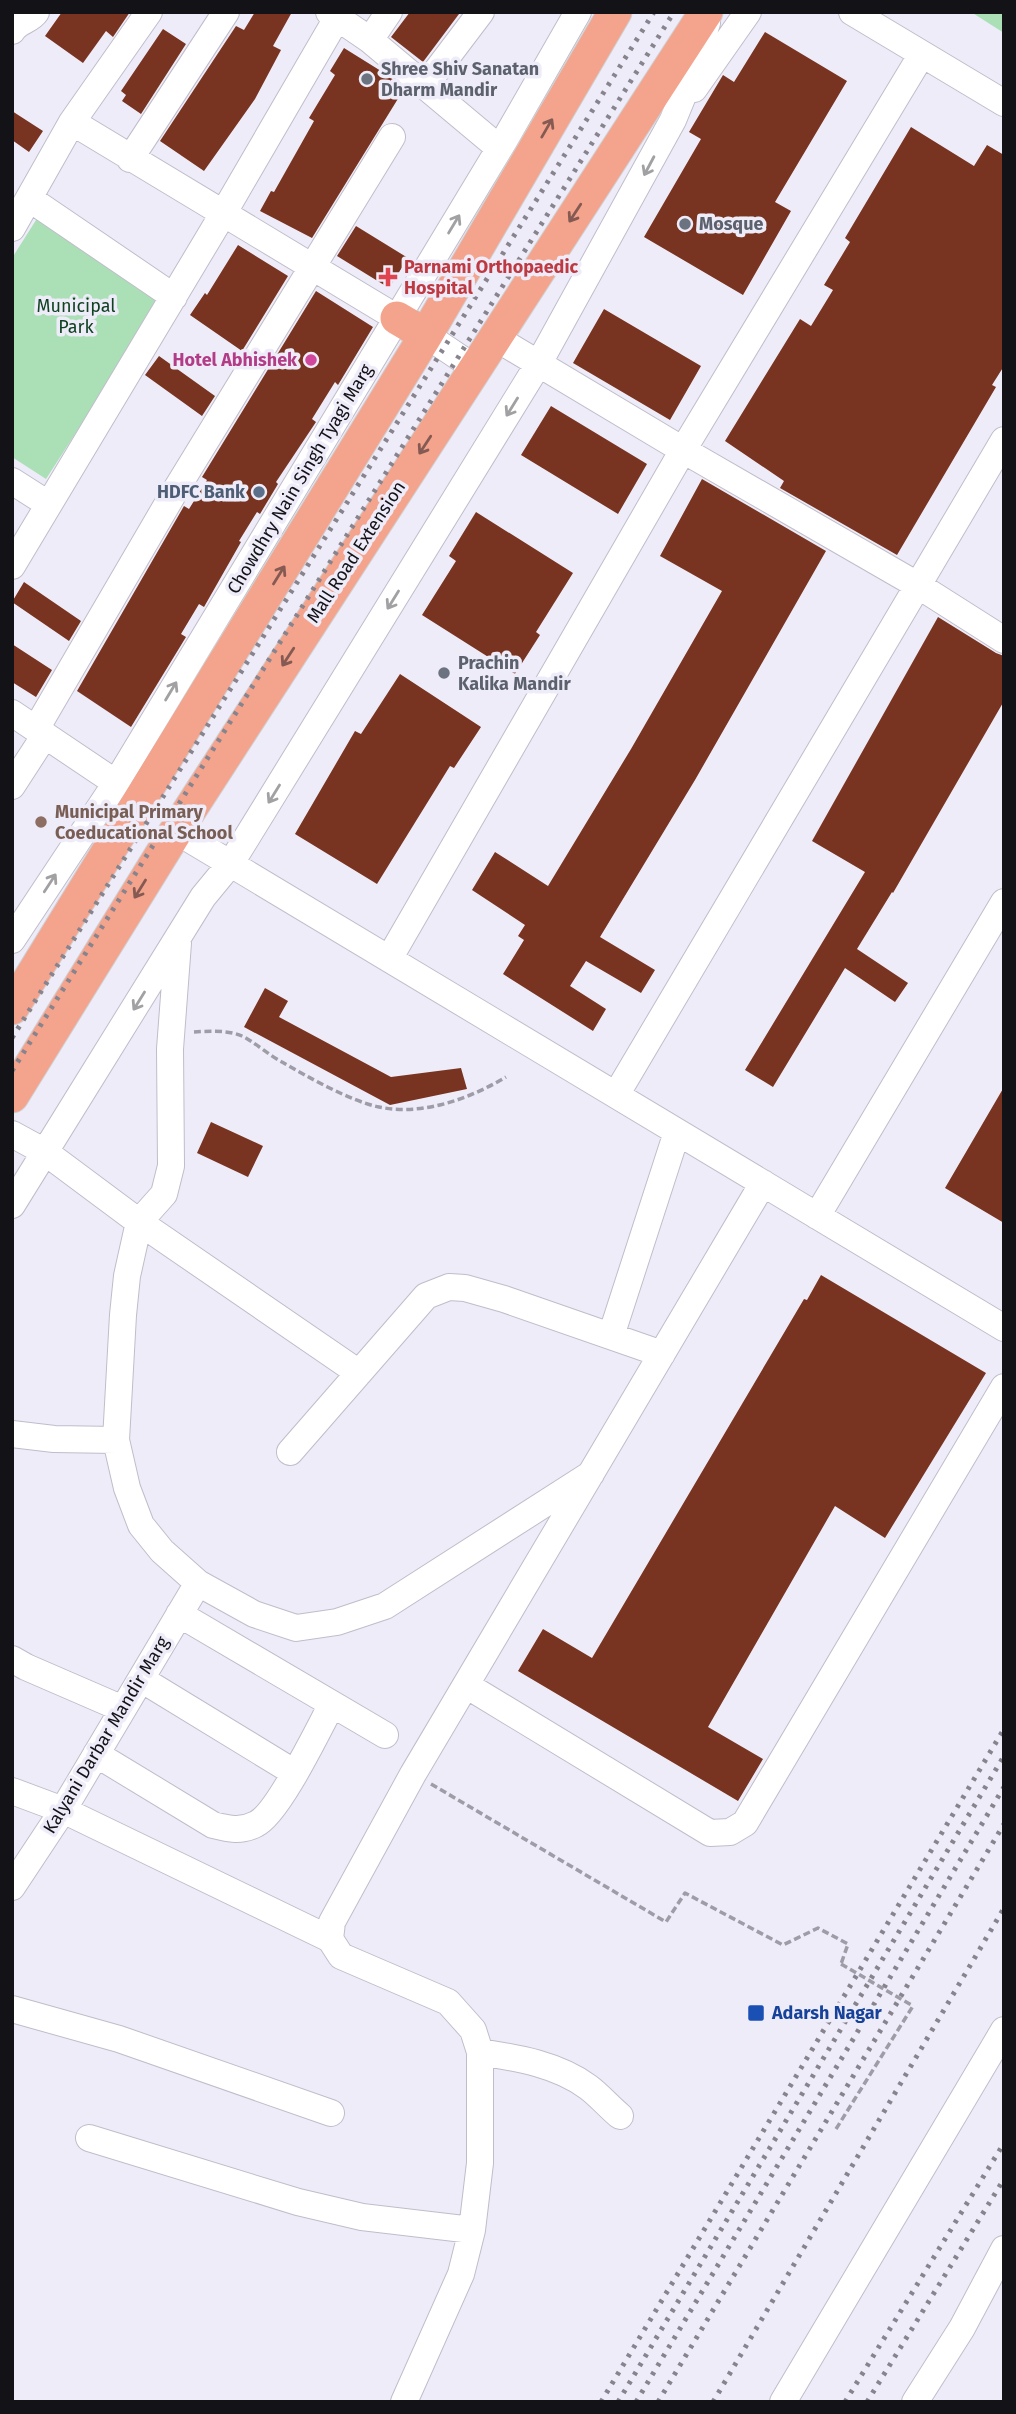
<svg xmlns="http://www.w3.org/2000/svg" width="1016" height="2414" font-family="'Fira Sans',sans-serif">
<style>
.green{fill:#abe0b7}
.building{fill:#783420}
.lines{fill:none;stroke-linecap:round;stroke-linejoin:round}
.minor-casing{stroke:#c0bdca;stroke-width:28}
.major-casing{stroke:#d0d0d1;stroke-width:35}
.path{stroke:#9e9ca6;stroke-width:3.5;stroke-dasharray:7 3.5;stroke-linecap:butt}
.minor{stroke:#fff;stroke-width:26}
.major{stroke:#f4a38d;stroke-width:33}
.rail{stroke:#87848e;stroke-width:5;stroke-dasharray:3.5 7;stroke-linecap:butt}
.path-bridge{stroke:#9e9ca6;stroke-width:3.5;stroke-dasharray:7 3.5;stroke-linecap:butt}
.oneway{stroke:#845a52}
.oneway2{stroke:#a1a0a2}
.worship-dot{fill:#6b7280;stroke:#efecf9;stroke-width:2.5}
.health-dot{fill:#e0444e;stroke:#efecf9;stroke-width:2.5}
.hotel-dot{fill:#d1479c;stroke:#efecf9;stroke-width:2.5}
.service-dot{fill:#5c6f8a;stroke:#efecf9;stroke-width:2.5}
.education-dot{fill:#8d6e63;stroke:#efecf9;stroke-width:2.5}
.transit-dot{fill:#1a4fb4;stroke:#efecf9;stroke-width:2.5}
.labels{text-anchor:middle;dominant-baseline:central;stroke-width:7;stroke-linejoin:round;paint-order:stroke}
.worship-label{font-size:18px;font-weight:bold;fill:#5b616d;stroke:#efecf9;text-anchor:start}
.health-label{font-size:18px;font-weight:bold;fill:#be3a42;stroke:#efecf9;text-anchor:start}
.park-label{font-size:18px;fill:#0f4221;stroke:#efecf9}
.hotel-label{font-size:18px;font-weight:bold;fill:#b23c85;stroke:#efecf9;text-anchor:end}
.street-label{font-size:18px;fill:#131217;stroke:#efecf9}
.service-label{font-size:18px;font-weight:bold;fill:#4e5e75;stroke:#efecf9;text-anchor:end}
.education-label{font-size:18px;font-weight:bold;fill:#785e54;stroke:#efecf9;text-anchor:start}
.transit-label{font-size:18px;font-weight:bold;fill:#164399;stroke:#efecf9;text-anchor:start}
</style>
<rect width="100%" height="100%" fill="#efecf9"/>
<path class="green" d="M971,12H1004V33Z
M38,217L163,298L46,479L12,457V258Z"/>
<path class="building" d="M62,12H130L113,37L106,31L83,63L45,36Z
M255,12H292L273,46L281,50L255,99L204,171L160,141L236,26L244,30Z
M410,12H457L459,14L423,62L391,37Z
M163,29L186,44L141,114L122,101L126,95L121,91Z
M765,32L847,81L775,202L791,211L743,295L644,237L701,139L689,132L723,75L734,82Z
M344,48L389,76L404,89L312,238L260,211L271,191L274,192L314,121L309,118L335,75L330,71Z
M12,111L43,131L29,152L12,140Z
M911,127L974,166L987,145L1004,155V366L992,385L996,387L897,555L780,488L784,481L725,441L800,319L811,326L833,290L824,285L850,242L845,238Z
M356,226L408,258L389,288L337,256Z
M238,245L288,276L242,351L190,315L205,293L207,295Z
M316,291L373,327L338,385L335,382L312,419L316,422L276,482L278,484L260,514L257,512L239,541L241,542L204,607L199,604L181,634L186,637L131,727L77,691L184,506L189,509L207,480L202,477Z
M604,309L701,366L670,420L573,363Z
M159,356L215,396L202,416L145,375Z
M551,406L647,464L618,514L521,455Z
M702,479L826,551L695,780L600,937L655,970L641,993L586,961L570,986L606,1009L593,1031L503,974L524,940L518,936L525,925L472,890L495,852L548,886L631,749L722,591L660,556Z
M476,512L573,573L536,632L540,635L515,674L422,615L456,561L449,556Z
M24,582L81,621L69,641L12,602Z
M938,617L996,653L1004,656V701L893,893L892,892L857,949L908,983L895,1002L845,968L773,1087L745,1070L865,872L812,841Z
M12,644L52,670L36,697L12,682Z
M400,674L481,727L454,768L450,766L377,884L295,834L355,731L361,734Z
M265,988L288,1001L279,1017L391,1077L461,1068L467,1089L390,1105L244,1027Z
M1004,1087V1223L945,1188Z
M211,1122L263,1146L248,1177L197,1153Z
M821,1275L986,1373L885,1538L835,1506L708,1727L763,1759L738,1801L518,1671L543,1629L592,1658L804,1299L807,1300Z"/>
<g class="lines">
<g class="minor-casing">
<path id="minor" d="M329,12L370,40L499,148
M852,12L1004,103
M12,31C18,21 30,21 36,12
M370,40L389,12
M425,86L481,12
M694,89L748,12
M72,122L397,318
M130,159L226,12
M30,199L174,297
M12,228L72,122L149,12
M426,335L475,368
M494,337L683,450L919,586L1004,640
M12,481L48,504
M12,566L223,214L337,18
M12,713L116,783
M36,729L175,491L392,137
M12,786L45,735
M176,831L1004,1328
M12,940L116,783L504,141L578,12
M178,943L170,1049L171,1166L164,1194L139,1222L127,1276L123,1315L116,1440L127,1488L141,1525L162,1551L198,1583L254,1614L296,1628L337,1622L385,1606L591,1474
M389,959L683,450L922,54
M616,1095L1004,440
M12,1134L45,1152L139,1222L359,1373
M12,1205L203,897L231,863L539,363L673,120L689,81L707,23
M817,1216L1004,902
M611,1336L677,1132
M12,1434L54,1439L116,1440
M290,1452L426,1296L449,1287L465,1288L504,1299L662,1354
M179,1614L385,1735
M12,1659L26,1667L123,1709
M141,1679L295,1773
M466,1685L710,1833L730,1832L745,1823L1004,1387
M96,1754L213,1825C229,1829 241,1832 256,1824C278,1814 319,1728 332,1704
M12,1791L63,1810L330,1939L341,1956L448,2002L473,2030L480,2052V2163L472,2230L461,2274L404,2402
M12,1887L63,1810L198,1583
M330,1939L332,1922L413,1774L763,1183
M12,2009L119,2039L331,2113
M480,2052C517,2058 557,2064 588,2087C599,2095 609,2107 620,2116
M89,2138L298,2202L362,2217L472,2230
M783,2402L1004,2030
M915,2402L962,2328L1004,2249"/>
</g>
<g class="major-casing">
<path id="major" d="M397,318L426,335
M12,1008L426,335L615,12
M12,1096L176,831L706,12"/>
</g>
<path class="path" d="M194,1032C209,1031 228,1030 242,1036C253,1041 270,1056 282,1062C308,1077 350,1101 379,1107C423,1116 469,1099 506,1077
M431,1784L666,1922L685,1893L783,1945L818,1928L848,1944L841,1964
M836,2129L913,2006"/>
<use href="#minor" class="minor"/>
<use href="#major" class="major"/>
<path class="rail" d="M12,1038L654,12
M12,1071L674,12
M601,2402L1004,1729
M618,2402L1004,1756
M636,2402L1004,1787
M658,2402L1004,1824
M713,2402L1004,1908
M845,2402L1004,2143
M867,2402L1004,2179"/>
<path class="path-bridge" d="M841,1964L913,2006"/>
</g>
<defs><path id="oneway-shaft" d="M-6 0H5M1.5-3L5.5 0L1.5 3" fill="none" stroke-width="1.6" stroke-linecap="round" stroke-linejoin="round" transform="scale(1.75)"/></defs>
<g class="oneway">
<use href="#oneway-shaft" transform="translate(547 128) rotate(-60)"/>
<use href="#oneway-shaft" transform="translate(575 213) rotate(123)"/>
<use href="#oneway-shaft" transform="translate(425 445) rotate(123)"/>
<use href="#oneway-shaft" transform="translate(279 575) rotate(-58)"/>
<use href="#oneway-shaft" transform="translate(288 657) rotate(123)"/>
<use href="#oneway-shaft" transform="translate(140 889) rotate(122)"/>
</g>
<g class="oneway2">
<use href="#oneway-shaft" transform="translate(649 166) rotate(118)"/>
<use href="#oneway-shaft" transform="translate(454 224) rotate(-59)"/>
<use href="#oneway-shaft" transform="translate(512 407) rotate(122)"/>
<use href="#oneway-shaft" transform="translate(393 600) rotate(122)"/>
<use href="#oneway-shaft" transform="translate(171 691) rotate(-59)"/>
<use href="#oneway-shaft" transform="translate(274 794) rotate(122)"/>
<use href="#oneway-shaft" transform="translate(50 883) rotate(-57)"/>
<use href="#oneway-shaft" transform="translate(139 1001) rotate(122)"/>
</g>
<g class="worship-dot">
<circle cx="367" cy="79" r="7"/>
<circle cx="685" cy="224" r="7"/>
<circle cx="444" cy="673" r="7"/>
</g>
<path class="health-dot" d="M384.5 266.5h7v7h7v7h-7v7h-7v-7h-7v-7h7z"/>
<circle class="hotel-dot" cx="311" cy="360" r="7"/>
<circle class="service-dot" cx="259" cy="492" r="7"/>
<circle class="education-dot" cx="41" cy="822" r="7"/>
<rect class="transit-dot" x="747" y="2004" width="18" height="18" rx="3.5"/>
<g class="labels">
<g class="worship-label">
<text x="381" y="69">Shree Shiv Sanatan<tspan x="381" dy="21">Dharm Mandir</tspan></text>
<text x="699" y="224">Mosque</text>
<text x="458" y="663">Prachin<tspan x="458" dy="21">Kalika Mandir</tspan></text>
</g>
<g class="health-label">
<text x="404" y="267">Parnami Orthopaedic<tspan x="404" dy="21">Hospital</tspan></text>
</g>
<g class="park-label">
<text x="76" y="306">Municipal<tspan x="76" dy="21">Park</tspan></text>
</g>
<g class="hotel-label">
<text x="297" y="360">Hotel Abhishek</text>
</g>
<g class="street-label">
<text transform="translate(300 479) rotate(-59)">Chowdhry Nain Singh Tyagi Marg</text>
<text transform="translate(356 552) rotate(-57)">Mall Road Extension</text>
<text transform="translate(106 1735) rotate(-59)">Kalyani Darbar Mandir Marg</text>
</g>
<g class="service-label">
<text x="245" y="492">HDFC Bank</text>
</g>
<g class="education-label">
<text x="55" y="812">Municipal Primary<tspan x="55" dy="21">Coeducational School</tspan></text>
</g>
<g class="transit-label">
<text x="772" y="2013">Adarsh Nagar</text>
</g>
</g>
<rect width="1016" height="2414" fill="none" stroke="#131217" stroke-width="28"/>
</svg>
